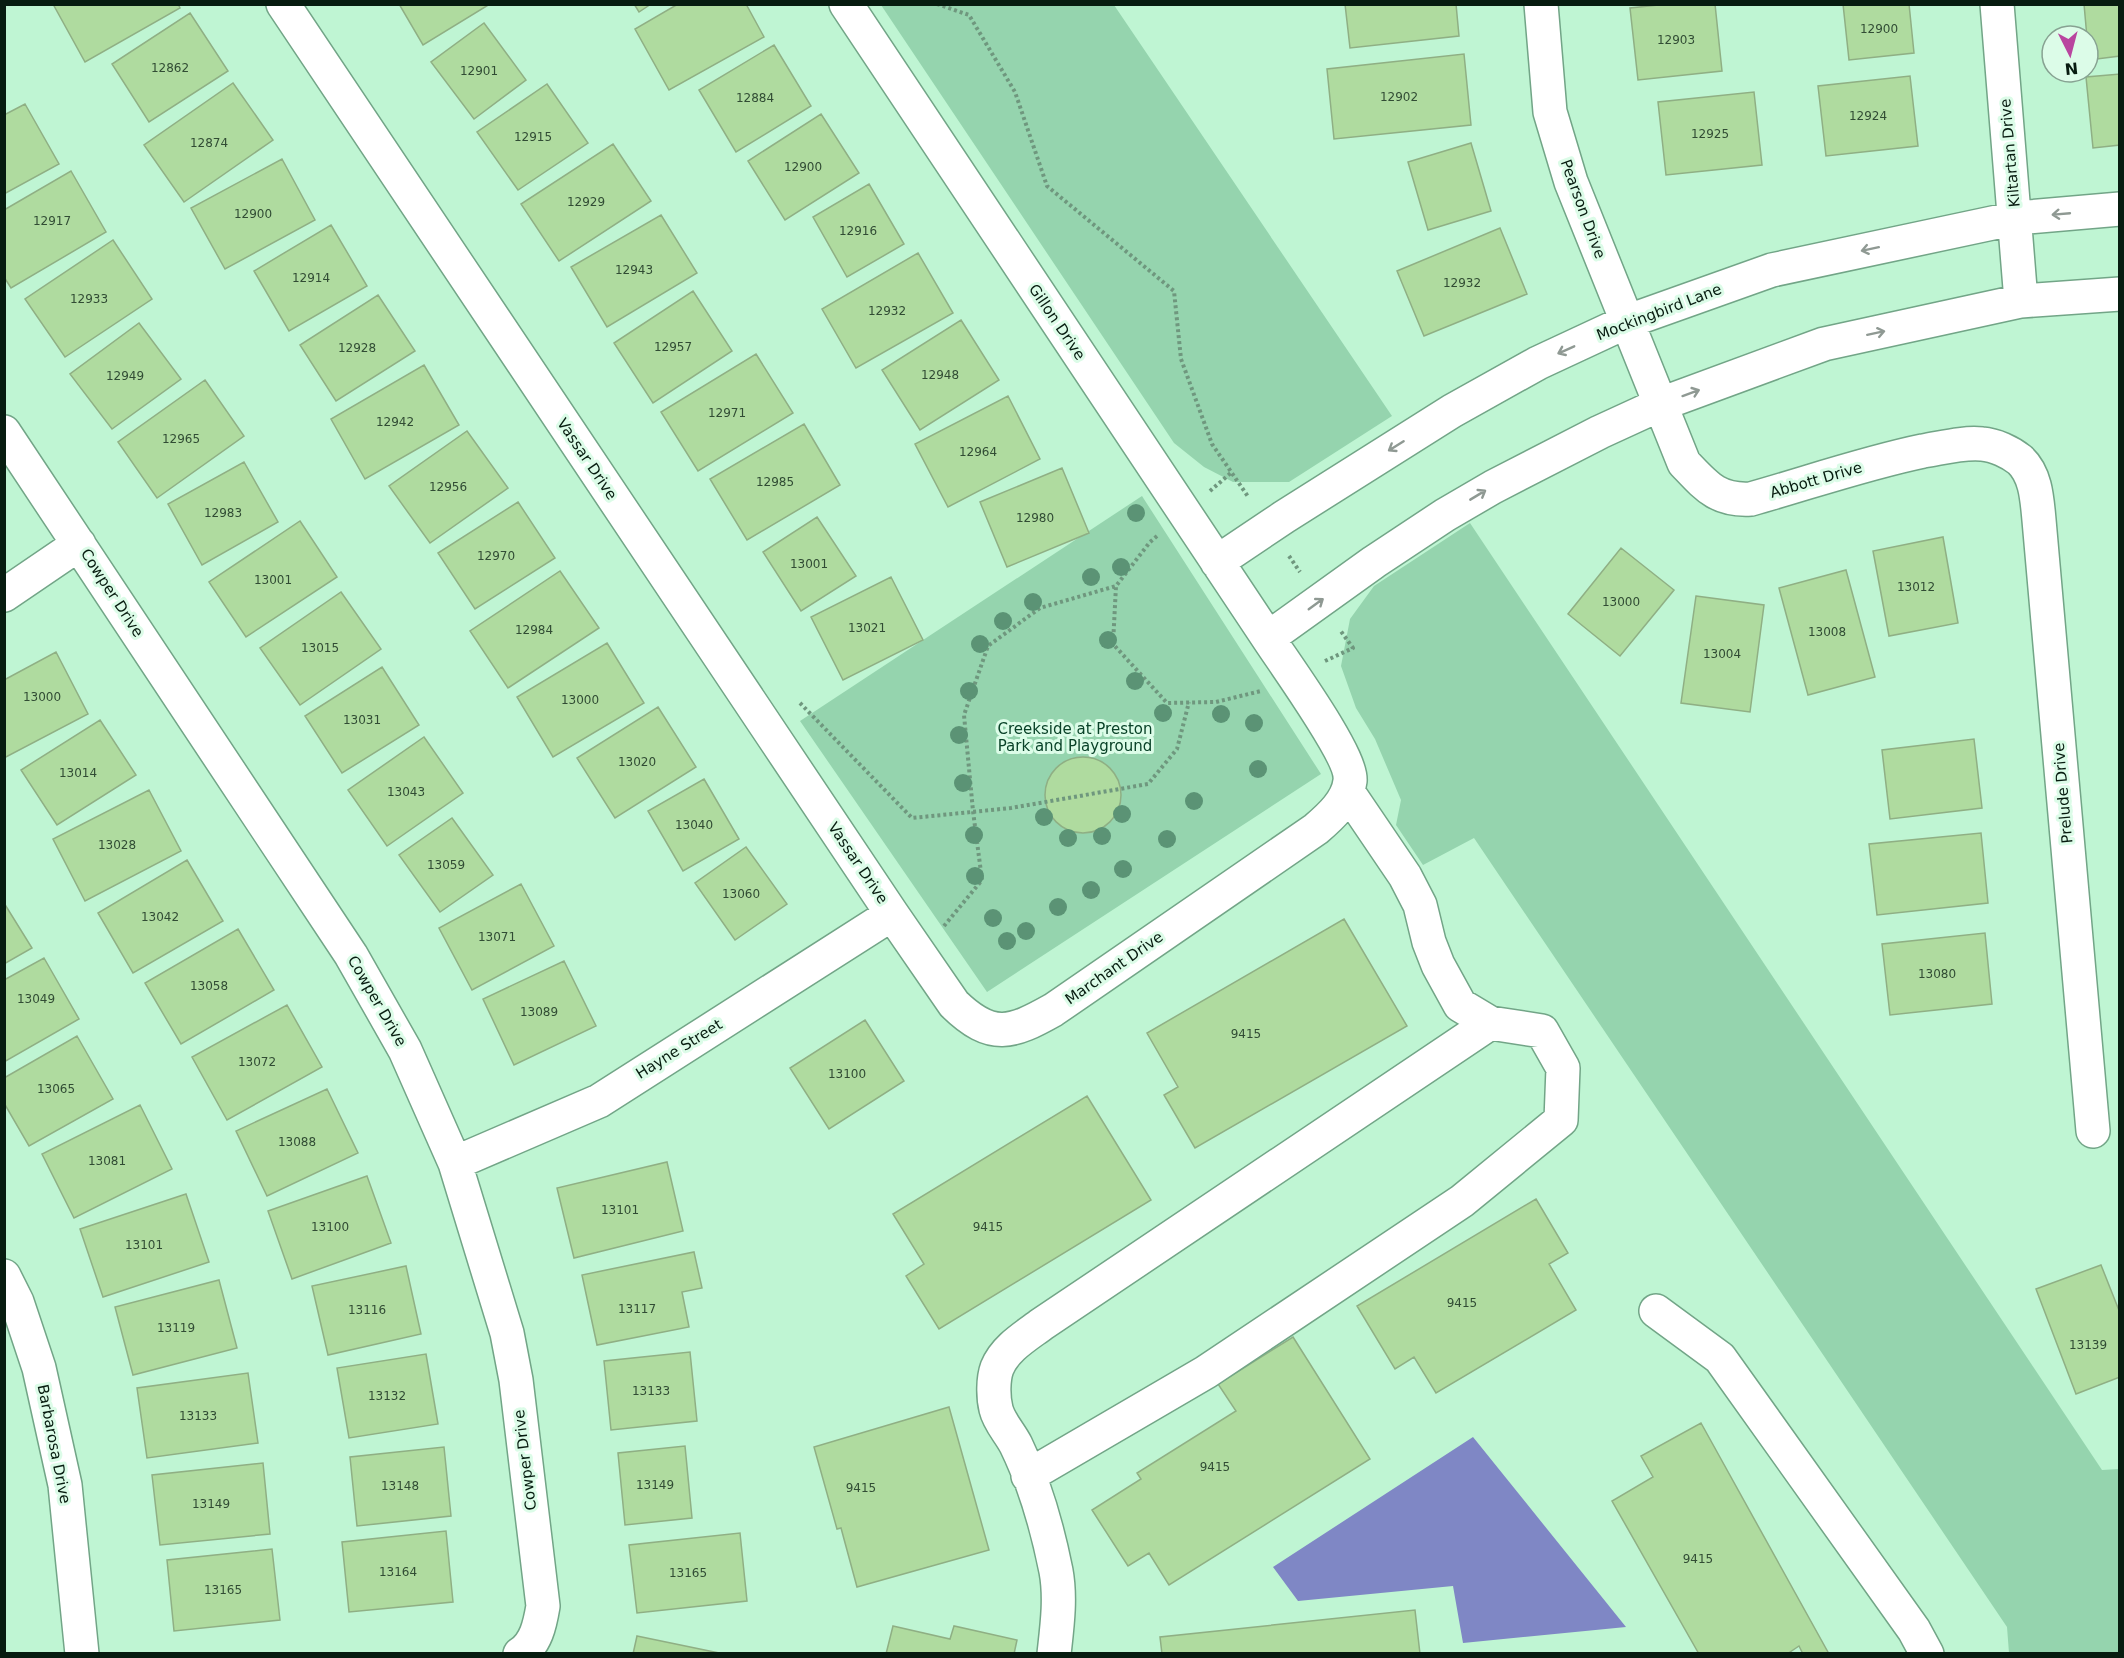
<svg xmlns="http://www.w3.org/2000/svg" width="2124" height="1658" font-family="'DejaVu Sans',sans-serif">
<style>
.green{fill:#95d4ae}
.water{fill:#7f87c5}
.building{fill:#afdb9f;stroke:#8faf84;stroke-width:1.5}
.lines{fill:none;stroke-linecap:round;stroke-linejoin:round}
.minor-casing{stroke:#72a587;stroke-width:36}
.path{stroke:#6f977e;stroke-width:4;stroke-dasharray:3 3;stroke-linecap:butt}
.minor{stroke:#fff;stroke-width:33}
.tree{fill:#5b9375}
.oneway{stroke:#8f9993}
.labels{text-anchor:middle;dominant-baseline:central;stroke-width:6;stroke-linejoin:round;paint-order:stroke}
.number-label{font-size:12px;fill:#314c34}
.street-label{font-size:15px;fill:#071c10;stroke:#dcfce8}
.park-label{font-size:15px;fill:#094228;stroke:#dcfce8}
</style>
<rect width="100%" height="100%" fill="#bff5d3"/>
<path class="green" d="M881,5H1114L1392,416L1289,482H1233L1204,467L1174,443Z
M1142,496L1321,774L987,992L800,721Z
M1470,523L2102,1470L2119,1469V1653H2009L2007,1627L1474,838L1423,865L1396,825L1401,800L1375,739L1356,708L1341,666L1350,619L1374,586Z"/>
<path class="water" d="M1473,1437L1626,1627L1463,1643L1453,1586L1298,1601L1273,1567Z"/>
<path class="building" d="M53,4H178L180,8L85,62Z
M399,4H490L423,45Z
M634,4H651L639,12Z
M678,4H746L764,37L669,90L635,29Z
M1345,4H1456L1459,36L1350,48Z
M1668,4H1715L1722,71L1638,80L1630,8Z
M1843,4H1909L1914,53L1849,60Z
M2084,4H2120V56L2089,60Z
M190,13L228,71L149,122L112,64Z
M484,23L526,80L474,119L431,62Z
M774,45L811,106L736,152L699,90Z
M1464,54L1471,125L1334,139L1327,69Z
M2120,74V145L2093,148L2086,77Z
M1910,76L1918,146L1826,156L1818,86Z
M233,83L273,140L184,202L144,145Z
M547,84L588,143L518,190L477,132Z
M1754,92L1762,165L1666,175L1658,102Z
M25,104L59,164L4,194V115Z
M821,114L859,173L785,220L748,161Z
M1471,143L1491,211L1428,230L1408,162Z
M613,144L651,201L559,261L521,204Z
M282,159L315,220L225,269L191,208Z
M71,171L106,232L11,288L4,277V210Z
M869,184L904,244L847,277L813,217Z
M661,215L697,273L607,327L571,267Z
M331,225L367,286L289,331L254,271Z
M1500,228L1527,294L1424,336L1397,271Z
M113,240L152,299L65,357L25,299Z
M918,253L953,313L856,368L822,309Z
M693,291L732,351L653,403L614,343Z
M378,295L415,351L336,401L300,345Z
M961,320L999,380L920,430L882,370Z
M139,323L181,379L112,429L70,374Z
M756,354L793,413L698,471L661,412Z
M424,365L459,425L365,479L331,419Z
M205,380L244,436L157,498L118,442Z
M1008,396L1040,459L948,507L915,444Z
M804,424L840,485L747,540L710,479Z
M467,431L508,488L430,543L389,486Z
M244,462L278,522L202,565L168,504Z
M1062,468L1089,533L1007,567L980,502Z
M518,502L555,558L475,609L438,553Z
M817,517L856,576L801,611L763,552Z
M300,521L337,577L246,637L209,582Z
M1943,537L1958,623L1889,636L1873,551Z
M1621,548L1674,590L1620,656L1568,614Z
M1846,570L1875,677L1808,695L1779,588Z
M560,571L599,628L508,688L470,631Z
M891,577L923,640L843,680L811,617Z
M341,592L381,649L300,705L260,648Z
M1696,596L1764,605L1750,712L1681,703Z
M607,643L644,703L553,757L517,697Z
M56,652L88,714L4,758V680Z
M382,667L419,725L342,773L305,716Z
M658,707L696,767L615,818L577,758Z
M100,720L136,775L57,825L21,770Z
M424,737L463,793L387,846L348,790Z
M1974,739L1982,808L1890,819L1882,750Z
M1045 795a38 38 0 1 1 76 0a38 38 0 1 1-76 0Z
M704,779L739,839L683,871L648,811Z
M149,790L181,851L85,901L53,839Z
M452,818L493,875L440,912L399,855Z
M1981,833L1988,903L1877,915L1869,844Z
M746,847L787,904L735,940L695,883Z
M187,860L223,921L133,973L98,913Z
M521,884L554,946L472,990L439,928Z
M4,903L32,948L4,964Z
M1344,919L1407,1026L1195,1148L1164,1095L1178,1087L1147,1033Z
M238,929L274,990L181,1044L145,983Z
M1985,933L1992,1004L1890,1015L1882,944Z
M44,958L79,1019L4,1062V980Z
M564,961L596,1026L514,1065L483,999Z
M287,1005L322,1067L227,1120L192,1057Z
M865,1020L904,1081L829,1129L790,1068Z
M77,1036L113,1099L29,1146L4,1103V1078Z
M327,1089L358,1153L267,1196L236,1131Z
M1087,1096L1151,1200L939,1329L906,1276L924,1264L893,1214Z
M140,1105L172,1169L74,1218L42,1154Z
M667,1162L683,1231L574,1258L557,1188Z
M367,1176L391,1243L292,1279L268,1211Z
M186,1194L209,1262L103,1297L80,1229Z
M1536,1199L1568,1253L1549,1264L1576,1310L1436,1393L1414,1357L1395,1369L1357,1306Z
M694,1252L702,1288L682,1292L689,1327L597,1345L582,1275Z
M2101,1265L2120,1313V1377L2076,1394L2036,1289Z
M406,1266L421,1334L328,1355L312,1286Z
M219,1280L237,1348L133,1375L115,1307Z
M1293,1337L1370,1459L1169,1585L1149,1553L1128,1566L1092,1510L1141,1479L1137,1473L1236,1411L1218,1384Z
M690,1352L697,1421L611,1430L604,1361Z
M426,1354L438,1424L349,1438L337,1368Z
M248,1373L258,1443L147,1458L137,1388Z
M949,1407L989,1550L857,1587L841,1528L837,1529L814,1447Z
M1701,1423L1829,1654H1803L1799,1646L1787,1654H1699L1612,1501L1653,1477L1641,1456Z
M685,1446L692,1518L625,1525L618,1453Z
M444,1447L451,1516L357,1526L350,1457Z
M263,1463L270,1534L160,1545L152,1475Z
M446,1531L453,1602L349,1612L342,1542Z
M740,1533L747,1601L637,1613L629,1545Z
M272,1549L280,1620L174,1631L167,1560Z
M1415,1610L1420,1654H1162L1160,1637Z
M893,1626L950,1639L954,1626L1017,1640L1014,1654H886Z
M637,1636L724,1654H633Z"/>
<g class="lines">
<g class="minor-casing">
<path id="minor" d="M283,4L892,914L954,1004C992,1041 1012,1033 1053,1010L1316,829C1330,817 1348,801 1350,781C1353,757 1285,664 1268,638L846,4
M1541,4L1550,112L1571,182L1684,463C1706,486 1717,501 1751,499C1808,483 1865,463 1923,451C1942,448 1963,442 1982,444C1995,445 2010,452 2020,460C2036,475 2037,499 2039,520L2093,1131
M1997,4L2021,301
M4,432L351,955L405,1050L455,1163L507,1333L516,1380L543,1606C540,1624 536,1644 520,1654
M1217,562L1284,517L1452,411L1538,363L1626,322L1772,270L2016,218L2120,209
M4,595L79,544
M1268,638L1374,562L1445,515L1493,487L1600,432L1661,404L1824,344L2021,301L2120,294
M455,1163L599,1101L892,914
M4,1276L17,1302L39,1368L65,1485L82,1654
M1656,1311L1720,1358L1914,1630L1927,1654
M1028,1476L1206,1372L1462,1201L1561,1120L1563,1068L1542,1031L1490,1023
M1054,1654C1057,1627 1061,1598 1056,1571C1048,1531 1034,1482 1016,1445C1010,1433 999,1422 996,1409C993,1397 993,1379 997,1368C1005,1348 1026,1336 1042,1324L1490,1023L1460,1005L1438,965L1429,942L1420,905L1405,876L1348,792"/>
</g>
<path class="path" d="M937,4L969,15L1015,92L1047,186L1174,291L1181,359L1212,444L1249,498
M1210,491L1232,472
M1157,536L1150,542L1116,586L1113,644L1167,703L1216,702L1261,691
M1289,556L1300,572
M1325,661L1353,648L1340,630
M800,703L912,818L1011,808L1148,784L1177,749L1189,702
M944,926L982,880L973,811L964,715L988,646L1040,608L1116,586"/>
<use href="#minor" class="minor"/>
</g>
<g class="tree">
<circle cx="1136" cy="513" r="9"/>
<circle cx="1121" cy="567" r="9"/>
<circle cx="1091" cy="577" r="9"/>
<circle cx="1033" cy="602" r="9"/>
<circle cx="1003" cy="621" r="9"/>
<circle cx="1108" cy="640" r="9"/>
<circle cx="980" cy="644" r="9"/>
<circle cx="1135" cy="681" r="9"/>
<circle cx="969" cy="691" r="9"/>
<circle cx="1163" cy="713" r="9"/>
<circle cx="1221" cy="714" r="9"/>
<circle cx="1254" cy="723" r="9"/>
<circle cx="959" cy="735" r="9"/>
<circle cx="1258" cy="769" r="9"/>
<circle cx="963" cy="783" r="9"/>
<circle cx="1194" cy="801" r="9"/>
<circle cx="1122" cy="814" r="9"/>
<circle cx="1044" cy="817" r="9"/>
<circle cx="974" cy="835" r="9"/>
<circle cx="1102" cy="836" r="9"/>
<circle cx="1068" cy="838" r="9"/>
<circle cx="1167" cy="839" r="9"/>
<circle cx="1123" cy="869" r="9"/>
<circle cx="975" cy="876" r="9"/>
<circle cx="1091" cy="890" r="9"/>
<circle cx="1058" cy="907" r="9"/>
<circle cx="993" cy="918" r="9"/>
<circle cx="1026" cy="931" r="9"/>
<circle cx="1007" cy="941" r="9"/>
</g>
<defs><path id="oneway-shaft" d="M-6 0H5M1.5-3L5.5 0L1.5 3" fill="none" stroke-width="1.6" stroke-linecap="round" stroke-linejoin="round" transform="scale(1.5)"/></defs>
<g class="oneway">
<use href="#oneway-shaft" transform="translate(2061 214) rotate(175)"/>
<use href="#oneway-shaft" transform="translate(1870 249) rotate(168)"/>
<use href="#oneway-shaft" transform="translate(1876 333) rotate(-12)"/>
<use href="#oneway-shaft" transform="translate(1566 350) rotate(156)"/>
<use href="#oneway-shaft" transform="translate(1691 393) rotate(-20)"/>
<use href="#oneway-shaft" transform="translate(1396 446) rotate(148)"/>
<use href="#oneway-shaft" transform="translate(1478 495) rotate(-31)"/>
<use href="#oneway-shaft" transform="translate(1316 604) rotate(-36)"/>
</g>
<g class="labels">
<g class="number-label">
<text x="1879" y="29">12900</text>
<text x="1676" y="40">12903</text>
<text x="170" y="68">12862</text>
<text x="479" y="71">12901</text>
<text x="1399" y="97">12902</text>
<text x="755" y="98">12884</text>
<text x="1868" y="116">12924</text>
<text x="1710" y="134">12925</text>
<text x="533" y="137">12915</text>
<text x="209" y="143">12874</text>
<text x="803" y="167">12900</text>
<text x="586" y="202">12929</text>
<text x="253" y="214">12900</text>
<text x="52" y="221">12917</text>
<text x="858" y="231">12916</text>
<text x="634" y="270">12943</text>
<text x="311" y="278">12914</text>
<text x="1462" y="283">12932</text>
<text x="89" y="299">12933</text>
<text x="887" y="311">12932</text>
<text x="673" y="347">12957</text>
<text x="357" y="348">12928</text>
<text x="940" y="375">12948</text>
<text x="125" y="376">12949</text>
<text x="727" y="413">12971</text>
<text x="395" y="422">12942</text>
<text x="181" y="439">12965</text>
<text x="978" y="452">12964</text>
<text x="775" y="482">12985</text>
<text x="448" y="487">12956</text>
<text x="223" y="513">12983</text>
<text x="1035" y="518">12980</text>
<text x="496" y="556">12970</text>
<text x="809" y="564">13001</text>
<text x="273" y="580">13001</text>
<text x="1916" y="587">13012</text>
<text x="1621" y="602">13000</text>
<text x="867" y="628">13021</text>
<text x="534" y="630">12984</text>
<text x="1827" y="632">13008</text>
<text x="320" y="648">13015</text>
<text x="1722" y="654">13004</text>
<text x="42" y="697">13000</text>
<text x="580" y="700">13000</text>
<text x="362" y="720">13031</text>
<text x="637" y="762">13020</text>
<text x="78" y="773">13014</text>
<text x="406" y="792">13043</text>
<text x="694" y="825">13040</text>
<text x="117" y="845">13028</text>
<text x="446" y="865">13059</text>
<text x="741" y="894">13060</text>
<text x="160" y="917">13042</text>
<text x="497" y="937">13071</text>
<text x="1937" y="974">13080</text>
<text x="209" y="986">13058</text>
<text x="36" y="999">13049</text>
<text x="539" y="1012">13089</text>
<text x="1246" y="1034">9415</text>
<text x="257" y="1062">13072</text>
<text x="847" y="1074">13100</text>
<text x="56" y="1089">13065</text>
<text x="297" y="1142">13088</text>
<text x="107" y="1161">13081</text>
<text x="620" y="1210">13101</text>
<text x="330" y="1227">13100</text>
<text x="988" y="1227">9415</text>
<text x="144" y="1245">13101</text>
<text x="1462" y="1303">9415</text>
<text x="637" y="1309">13117</text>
<text x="367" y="1310">13116</text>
<text x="176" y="1328">13119</text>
<text x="2088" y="1345">13139</text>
<text x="651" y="1391">13133</text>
<text x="387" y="1396">13132</text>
<text x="198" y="1416">13133</text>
<text x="1215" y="1467">9415</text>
<text x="655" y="1485">13149</text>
<text x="400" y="1486">13148</text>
<text x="861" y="1488">9415</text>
<text x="211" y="1504">13149</text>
<text x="1698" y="1559">9415</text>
<text x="398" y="1572">13164</text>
<text x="688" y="1573">13165</text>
<text x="223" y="1590">13165</text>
</g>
<g class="street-label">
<text transform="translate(2010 153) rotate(-95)">Kiltartan Drive</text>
<text transform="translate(1583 209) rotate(70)">Pearson Drive</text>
<text transform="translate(1659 312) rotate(-21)">Mockingbird Lane</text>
<text transform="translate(1057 322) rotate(56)">Gillon Drive</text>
<text transform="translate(587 459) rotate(56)">Vassar Drive</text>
<text transform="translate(1816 480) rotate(-16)">Abbott Drive</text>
<text transform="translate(112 593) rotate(57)">Cowper Drive</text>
<text transform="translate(2063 793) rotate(-95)">Prelude Drive</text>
<text transform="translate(858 863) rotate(56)">Vassar Drive</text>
<text transform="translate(1114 968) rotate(-35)">Marchant Drive</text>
<text transform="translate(377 1001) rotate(60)">Cowper Drive</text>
<text transform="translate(679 1049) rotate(-32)">Hayne Street</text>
<text transform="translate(54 1444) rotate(79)">Barbarosa Drive</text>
<text transform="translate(525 1460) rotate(-97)">Cowper Drive</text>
</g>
<g class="park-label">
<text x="1075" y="729">Creekside at Preston<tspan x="1075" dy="17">Park and Playground</tspan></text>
</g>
</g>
<rect width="2124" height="1658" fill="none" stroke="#071c10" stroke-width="12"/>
<g transform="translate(2070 54) rotate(174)"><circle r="28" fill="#dcfce8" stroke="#87a292" stroke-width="1.5"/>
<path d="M0-4.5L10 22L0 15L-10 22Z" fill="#b9459f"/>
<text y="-9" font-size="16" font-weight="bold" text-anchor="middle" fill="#071c10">N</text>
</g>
</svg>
